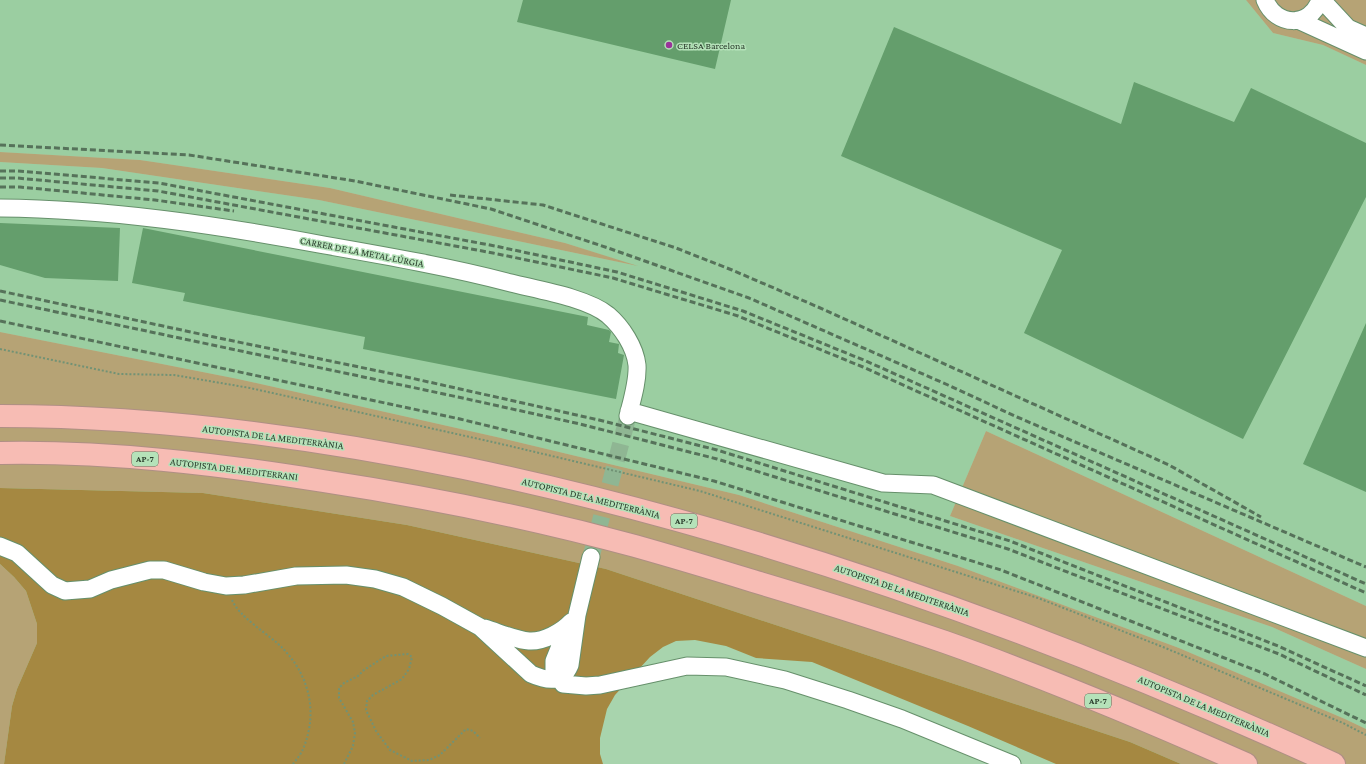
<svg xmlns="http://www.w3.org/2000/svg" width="1366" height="764" font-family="'Crimson Pro',serif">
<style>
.built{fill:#9bcea1}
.green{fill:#b6a375}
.forest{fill:#a58841}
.building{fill:#649e6c}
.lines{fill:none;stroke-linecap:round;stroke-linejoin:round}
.minor-tunnel{stroke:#8fb693;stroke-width:17;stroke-dasharray:17 8;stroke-linecap:butt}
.minor-casing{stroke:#66906b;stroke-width:19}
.highway-casing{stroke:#af8f84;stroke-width:24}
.path{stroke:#719275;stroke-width:2;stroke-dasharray:2 2;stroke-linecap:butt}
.minor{stroke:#fff;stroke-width:17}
.highway{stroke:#f7bcb4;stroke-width:22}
.rail{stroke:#56725a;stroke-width:3;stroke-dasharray:6 3;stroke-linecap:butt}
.poi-dot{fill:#993499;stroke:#b5e2b9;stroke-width:1.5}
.labels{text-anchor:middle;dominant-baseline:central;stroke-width:3;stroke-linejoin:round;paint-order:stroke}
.shield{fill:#b5e2b9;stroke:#546e56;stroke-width:1}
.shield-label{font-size:9px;font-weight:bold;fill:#2a3c2c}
.poi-label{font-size:10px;fill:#2a3c2c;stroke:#b5e2b9;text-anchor:start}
.street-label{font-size:10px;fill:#2a3c2c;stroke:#b5e2b9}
</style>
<rect width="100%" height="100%" fill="#a8d4ad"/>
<path class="built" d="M0,0H1246L1273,33L1323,45L1366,65V606L986,431L950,516L1272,627L1366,669V729L1345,719L1179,648L958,566L739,495L501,438L238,379L0,332V162L102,168L319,200L633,265L565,243L330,188L140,160L0,152Z"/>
<path class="green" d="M1246,0H1366V65L1323,45L1273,33Z
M0,152L140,160L330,188L565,243L638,266L319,200L102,168L0,162Z
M0,332L238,379L501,438L739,495L958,566L1179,648L1345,719L1366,729V764H1181L1130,742L606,569L407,525L203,493L0,488Z
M986,431L1366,606V669L1272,627L950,516Z
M0,564L14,577L26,591L37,624V643L17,689L12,706L4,764H0Z"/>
<path class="forest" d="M0,488L203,493L407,525L606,569L1130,742L1181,764H1056L968,726L812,662L756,658L726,646L695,640L676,641L663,647L650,657L615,695L607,709L600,738V754L603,764H4L12,706L17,689L37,643V624L26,591L14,577L0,564Z"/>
<path class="building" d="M523,0H731L715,69L517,22Z
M894,27L1121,124L1134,82L1234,122L1251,88L1366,143V197L1243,439L1024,333L1062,250L841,156Z
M0,223L120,228L118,281L45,278L0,265Z
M143,228L588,317L587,325L609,330L611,332L609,342L619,344L618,353L624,355L616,399L363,349L365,337L183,301L185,293L132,283Z
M1366,323V492L1303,464Z"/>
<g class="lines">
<path class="minor-tunnel" d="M591,557L628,416"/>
<g class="minor-casing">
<path id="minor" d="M1265,0C1276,27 1310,28 1320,0
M1322,0L1348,28L1366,36
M1298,20L1366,51
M0,208C109,209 218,225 324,245C387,256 450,267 511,283C539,290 587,298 608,315C622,327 635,347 637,365C638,381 632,400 628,416
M629,411L883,483L933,485L1366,648
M0,546L17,553L52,585L65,591L90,589L111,580L150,570H164L204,582L226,586L244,585L296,576L346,575L375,579L403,587L442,606L480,627L531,674C547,681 562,684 570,665L577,615L591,557
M569,624L554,661V670L563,684L586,686L600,685L687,666L726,667L785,680L848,700L902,719L1012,764
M484,628C498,632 515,640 529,641C543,642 562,632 571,622"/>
</g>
<g class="highway-casing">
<path id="highway" d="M0,416C156,416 312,437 464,468C765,531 1055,636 1334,764
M0,453C108,451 217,464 323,481C428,497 532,518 635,546C674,557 714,569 753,581C817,600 881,620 945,642C1047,678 1147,720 1246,764"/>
</g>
<path class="path" d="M0,349L119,374L174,375L250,388L497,443L700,491L1038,598L1163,647L1343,723L1366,735
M232,600C239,616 263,631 276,642C307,669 320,709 303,749C301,754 297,759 293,764
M344,764L353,746L355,733L353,722L339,698V688L344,683L358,676L364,670L386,656L408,654L412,657L409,669L402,679L373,695L367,701L366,710L376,731L390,750L412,761L429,760L440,755L466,729L473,731L480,738"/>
<use href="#minor" class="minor"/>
<use href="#highway" class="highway"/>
<path class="rail" d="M0,145L189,155L355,181L491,209L611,249L749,298L948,385L1017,417L1366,567
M0,171H18L159,183L495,246L617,272L743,311L866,361L1366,584
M0,178H17L158,191L493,253L613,278L738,316L863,367L1366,593
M0,187H20L155,200L234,211
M450,195L543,205L676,248L732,270L818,307L1169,465L1261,517
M0,291L214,337L393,374L599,420L717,450L1010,541L1278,646L1366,686
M0,300L458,397L580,424L717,459L1008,549L1279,654L1366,695
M0,321L460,419L714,481L1001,570L1265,674L1366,723"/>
</g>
<circle class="poi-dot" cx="669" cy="45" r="4"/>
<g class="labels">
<g class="shield">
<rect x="132" y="452" width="26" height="14" rx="3"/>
<rect x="671" y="514" width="26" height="14" rx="3"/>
<rect x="1085" y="694" width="26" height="14" rx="3"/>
</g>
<g class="shield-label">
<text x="145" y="459">AP-7</text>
<text x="684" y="521">AP-7</text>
<text x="1098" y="701">AP-7</text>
</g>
<g class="poi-label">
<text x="677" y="45">CELSA Barcelona</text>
</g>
<g class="street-label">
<text transform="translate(362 252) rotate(11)">CARRER DE LA METAL·LÚRGIA</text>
<text transform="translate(273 437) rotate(7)">AUTOPISTA DE LA MEDITERRÀNIA</text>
<text transform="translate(234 469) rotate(7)">AUTOPISTA DEL MEDITERRANI</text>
<text transform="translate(591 498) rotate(14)">AUTOPISTA DE LA MEDITERRÀNIA</text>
<text transform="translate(902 590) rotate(19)">AUTOPISTA DE LA MEDITERRÀNIA</text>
<text transform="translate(1204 706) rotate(23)">AUTOPISTA DE LA MEDITERRÀNIA</text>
</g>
</g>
</svg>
